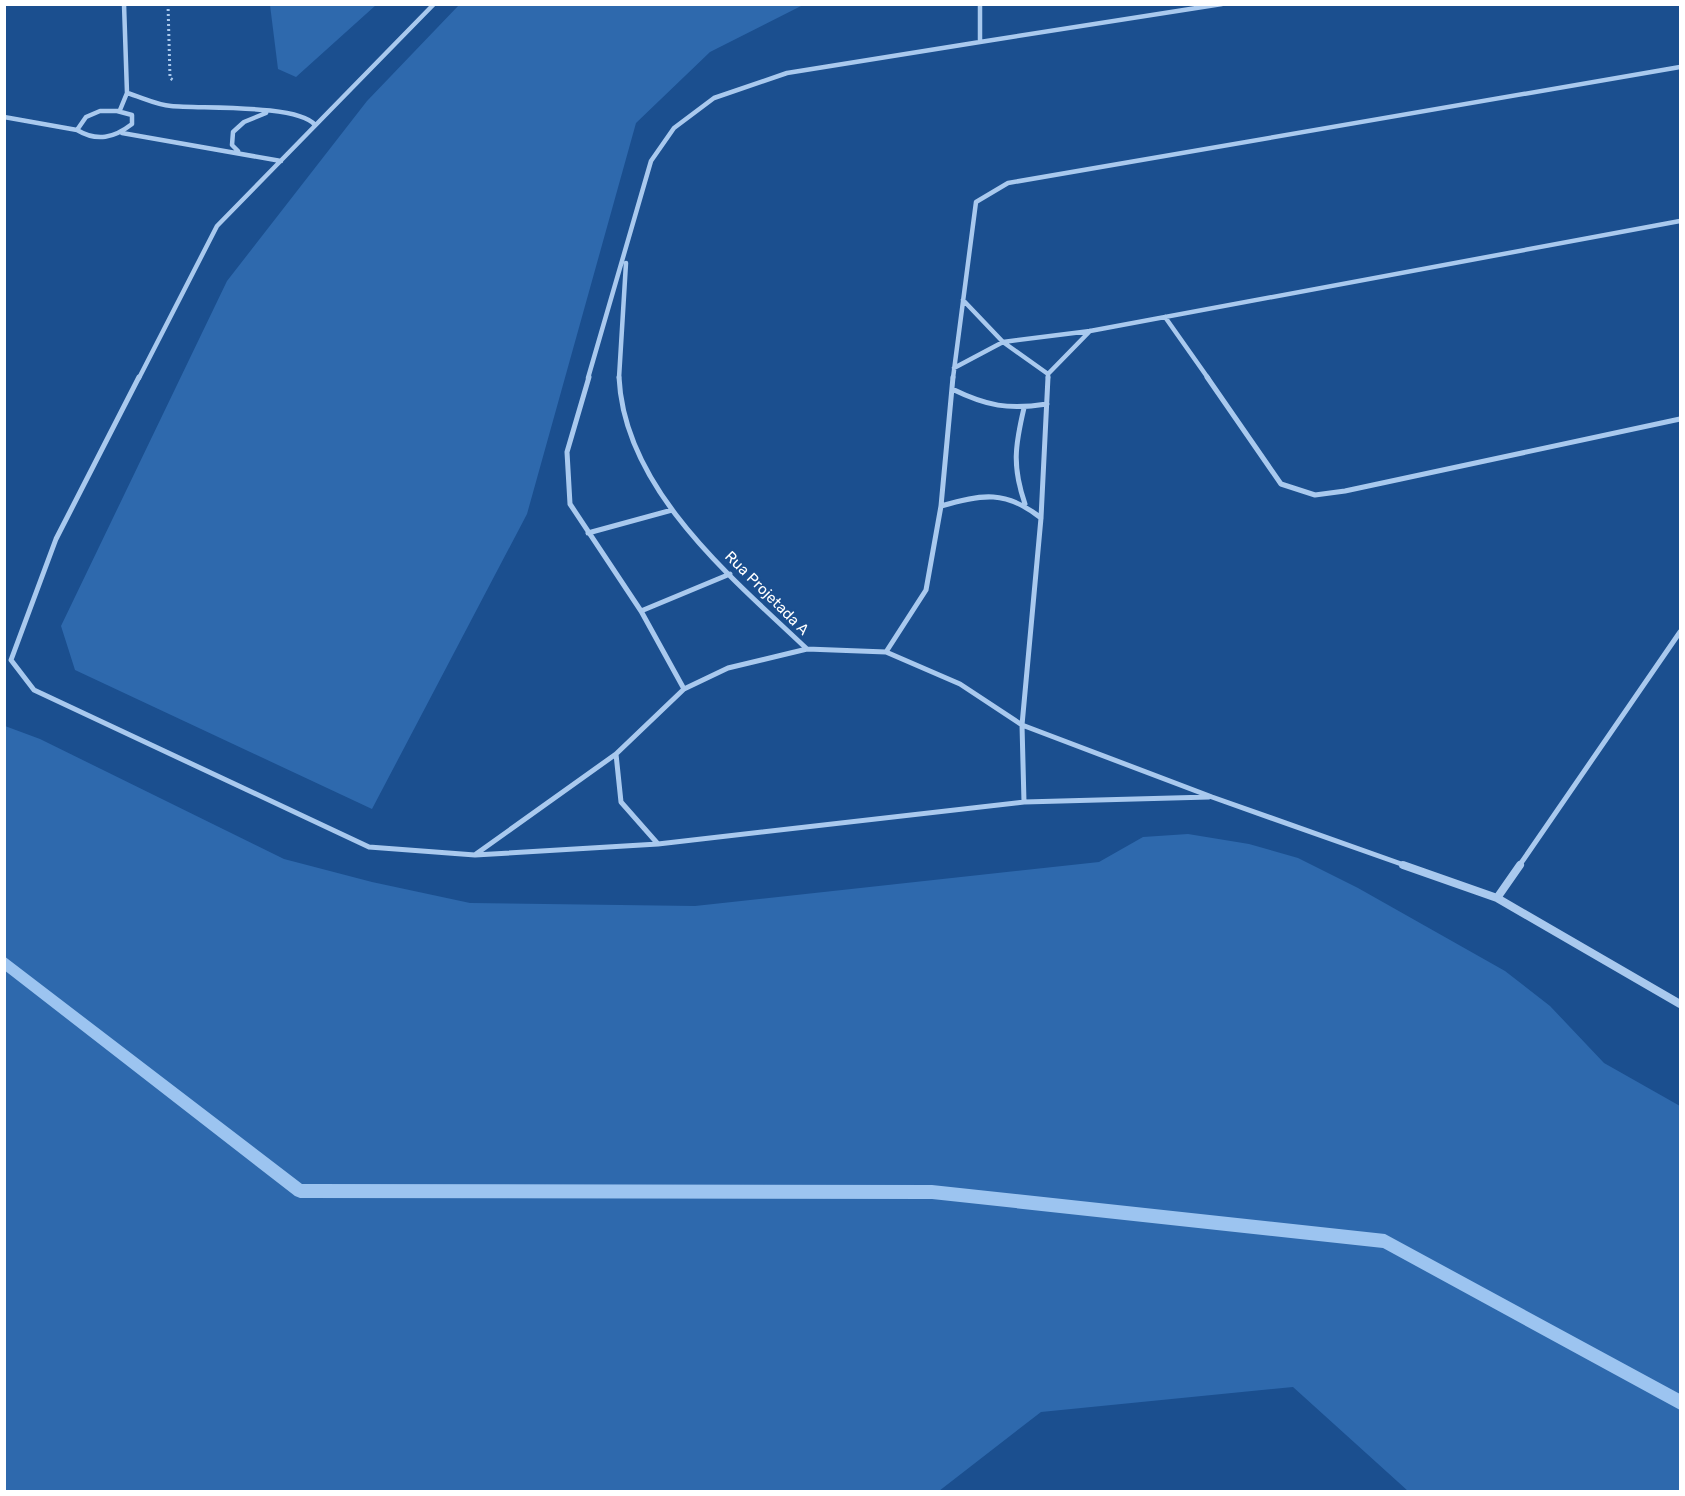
<svg xmlns="http://www.w3.org/2000/svg" width="1685" height="1496" font-family="Rubik,sans-serif">
<style>
.green{fill:#2e69ad}
.lines{fill:none;stroke-linecap:round;stroke-linejoin:round}
.stream{fill:#9cc4f0;fill-rule:evenodd}
.path{stroke:#a9c9ee;stroke-width:3;stroke-dasharray:2 3;stroke-linecap:butt}
.minor-far2{stroke:#a9c9ee;stroke-width:4.5}
.minor-far1{stroke:#a9c9ee;stroke-width:5}
.minor{stroke:#a9c9ee;stroke-width:8}
.labels{text-anchor:middle;dominant-baseline:central;stroke-width:4.5;stroke-linejoin:round;paint-order:stroke}
.street-label{font-size:15px;fill:#fff;stroke:#1b4f8f}
</style>
<rect width="100%" height="100%" fill="#1b4f8f"/>
<path class="green" d="M270,5V4L376,5L296,77L278,69Z
M459,5H803L710,52L636,123L527,514L372,809L75,670L61,626L227,281L367,101Z
M5,726L40,739L284,859L372,882L470,903L695,906L1099,862L1143,837L1188,834L1249,844L1298,858L1358,888L1505,971L1550,1006L1604,1063L1680,1106V1491H1408L1293,1387L1041,1412L939,1491H5Z"/>
<g class="lines">
<path class="stream" d="M4,956L302,1184L932,1185L1385,1234L1680,1394V1410L1383,1248L932,1199L300,1198L295,1196L4,970Z"/>
<path class="path" d="M168,4L170,78L173,80"/>
<path class="minor-far2" d="M980,4V42L1222,4
M127,93C141,97 157,105 171,106C201,109 298,104 315,125
M120,110L127,93L124,4
M100,111H117L132,115V124C114,138 97,142 77,130L86,117Z
M4,117L77,130
M122,133L281,161
M238,151L232,145L233,132L244,122L266,113
M963,300L1003,342L1048,374
M1165,317L1208,378
M954,368L1003,342L1090,331L1680,221
M139,378L217,226L434,4
M588,378L651,161L674,128L714,98L787,73L980,42
M619,378L626,263
M953,378L976,202L1008,183L1680,67
M1048,378V374L1090,331"/>
<path class="minor-far1" d="M139,377L56,539L11,660L34,690L369,847L475,855L658,844
M589,377L567,452L570,504L641,611L684,689
M619,377C624,489 731,577 807,649L886,652L960,684L1022,725L1024,802
M1048,377L1041,518L1022,725L1212,797L1407,866
M1207,377L1281,484L1315,495L1345,491L1680,419
M952,389C987,406 1008,410 1047,404
M1024,408C1015,446 1012,466 1025,504
M941,506C982,494 1006,490 1041,518
M588,533L672,510
M641,611L730,574
M807,649L728,668L684,689L616,754L621,802L658,844L1024,802L1209,797
M886,652L926,590L941,506L953,377
M476,854L616,754
M1519,866L1680,632"/>
<path class="minor" d="M1403,865L1497,898L1680,1004
M1497,898L1520,865"/>
</g>
<g class="labels">
<g class="street-label">
<text transform="translate(767 593) rotate(45)">Rua Projetada A</text>
</g>
</g>
<rect width="1685" height="1496" fill="none" stroke="#ffffff" stroke-width="12"/>
</svg>
